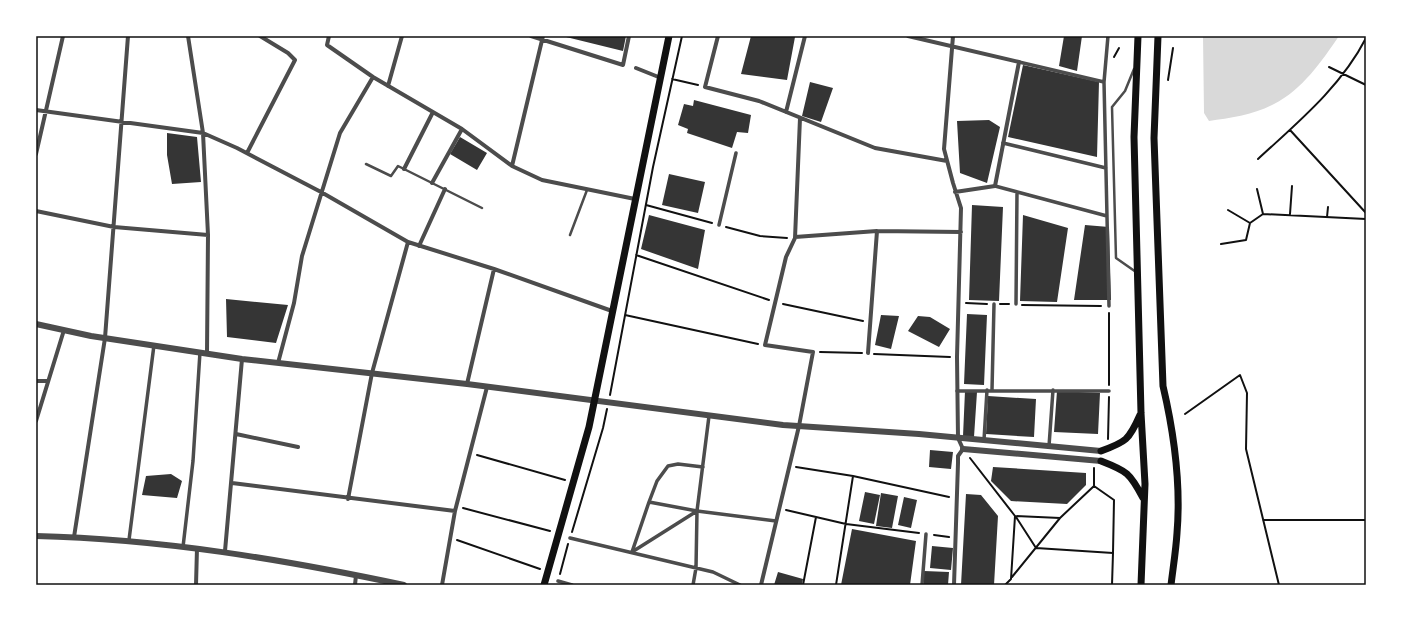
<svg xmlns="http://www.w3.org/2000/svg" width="1402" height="621" font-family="'Playfair Display',serif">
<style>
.water{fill:#d9d9d9}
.building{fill:#353535}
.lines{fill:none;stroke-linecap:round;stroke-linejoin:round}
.path{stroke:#111;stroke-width:2}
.service{stroke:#4c4c4c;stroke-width:2.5}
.pedestrian{stroke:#4c4c4c;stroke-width:3.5}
.minor{stroke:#4c4c4c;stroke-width:4}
.tertiary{stroke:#4c4c4c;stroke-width:6}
.secondary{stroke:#111;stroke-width:7}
.primary{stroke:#111;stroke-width:7}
.neatline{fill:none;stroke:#111;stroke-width:1.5}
</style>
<rect width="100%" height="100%" fill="#fff"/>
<path class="water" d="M1203,36H1339C1322,61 1302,90 1274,104C1254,115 1230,118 1209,121L1204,113Z"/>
<path class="building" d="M562,36H626L623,51Z
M751,36L795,37L787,80L741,74Z
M1064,36H1082L1077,71L1059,66Z
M1023,65L1099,82L1097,157L1008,137Z
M810,82L833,88L821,122L802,116Z
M694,100L751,115L748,133L737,132L732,148L687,133L688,129L678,125L684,104L693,106Z
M989,120L1000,127L987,183L960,173L957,121Z
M167,133L197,137L201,182L172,184L167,155Z
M460,137L487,153L477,170L450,154Z
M669,174L705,182L698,213L662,205Z
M972,205L1003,207L999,301L969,300Z
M649,215L705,230L698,269L641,249Z
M1023,215L1068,228L1057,302L1020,301Z
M1085,225L1109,227L1111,300H1074Z
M226,299L288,305L276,343L227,337Z
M967,314L987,315L984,385L964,384Z
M881,315L899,316L891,349L875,345Z
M918,316L930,317L950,329L939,347L908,331Z
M965,391L977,392L974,437L963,436Z
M1057,391L1100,393L1098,434L1054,432Z
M988,396L1036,399L1034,437L986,434Z
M930,450L953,452L951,469L929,467Z
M993,467L1086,473V485L1067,504L1011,501L991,481Z
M171,474L182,481L177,498L142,495L146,476Z
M865,492L880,495L874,524L859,521Z
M881,493L898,496L892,528L876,526Z
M966,494L981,495L998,516L994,585H961Z
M904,497L917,500L911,528L898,525Z
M852,529L916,541L910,585H841Z
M932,546L953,548L951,570L930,568Z
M924,571L949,572L948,585H924Z
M778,572L803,579L802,585H774Z"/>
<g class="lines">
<path class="path" d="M1114,57L1119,48
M1329,67L1366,85
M672,79L698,85
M1168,80L1173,48
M1290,130L1366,213
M1258,159C1297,123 1341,87 1366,38
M1257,189L1263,214
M646,205L712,223
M1228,210L1250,223
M1290,214L1292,186
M1327,217L1328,207
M726,227L760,236L787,238
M1221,244L1246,240L1250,223L1263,214L1366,219
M636,255L769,300
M966,303L987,304
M783,304L863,321
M1000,304H1009
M1022,305L1101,306
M1109,313V385
M625,315L758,344
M820,352L862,353
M874,354L950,357
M610,395L653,167L682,36
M1185,414L1240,375L1247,393L1246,449L1279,585
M1108,439L1109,397
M477,455L565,480
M970,458L1015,516L1011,579L1005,585
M796,467L853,476L949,497
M1094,486L1114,500L1113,553
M463,508L550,531
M786,510L846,524L919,533
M1015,516L1060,518L1094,486V468
M1016,517L1036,548L1113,553L1112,585
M1263,520H1366
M572,532L603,428L607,409
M934,535L949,537
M457,540L540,569
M560,574L568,544
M1012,577L1060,518
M803,585L816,517
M836,585L853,476"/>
<path class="service" d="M1134,69L1125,91L1112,107L1116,258L1136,272
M366,164L391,176L398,166L482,208
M570,235L587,190"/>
<path class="pedestrian" d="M1108,36L1104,82L1109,306
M1019,62L1104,82
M1003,143L1106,168
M995,186L1107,216
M719,225L736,153
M1016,304L1017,192
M992,390L994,304
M957,391H1109
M709,416L697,511L776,521
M984,440L987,390
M1049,446L1053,390
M649,502L657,481L668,466L678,464L703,467
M570,538L713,572L740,585
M129,540L154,345
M183,547L193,461L200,352
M632,552L649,502L697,511
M632,552L697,511
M558,581L572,585
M693,585L696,568L697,511
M922,585L926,534"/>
<path class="minor" d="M188,36L203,133L208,235L207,353
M329,36L327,45L373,77L462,129L512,166L542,180L635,199
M531,36L623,65L629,36
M718,36L705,87L759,101L875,148L947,161
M908,36L1019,62L995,186L955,192
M953,36L944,149L953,183L961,208L957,357L958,438L963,449L958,456V463L954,585
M636,68L661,78
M388,86L402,36
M36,110L203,133L237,148L321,192L408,242L494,269L612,311
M786,112L805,36
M247,153L295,60L288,53L260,36
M36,154L63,36
M512,166L543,36
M404,169L433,112
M432,183L462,129
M36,211L114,227L208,235
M795,237L877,231L961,232
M419,246L445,189
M868,353L877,231
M278,363L294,303L302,256L340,133L373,77
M36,381H48
M467,384L494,269
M36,421L64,330
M236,434L298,447
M232,483L455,511
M348,499L372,373L408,242
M74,537L105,338L128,36
M225,551L242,359
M196,585L197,548
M355,585L356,575
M442,585L455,511L487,387
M761,585L799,426L813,352L765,345L786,257L795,238L800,118"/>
<path class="tertiary" d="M36,324L91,336L242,359L467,384L783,425L919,434L1101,451
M963,449L1101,461
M36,536C161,539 281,559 404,585"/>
<path class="secondary" d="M544,585L589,427L669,36"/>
<path class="primary" d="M1138,36L1134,137L1141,413L1145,484L1141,585
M1158,36L1154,138L1163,386C1174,433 1181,485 1177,533C1176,550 1173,568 1171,585
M1101,451C1126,442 1129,440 1140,415
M1101,461C1127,471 1130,473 1143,498"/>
</g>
<rect width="1402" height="621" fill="none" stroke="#ffffff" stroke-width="74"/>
<rect x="37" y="37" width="1328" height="547" class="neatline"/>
</svg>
